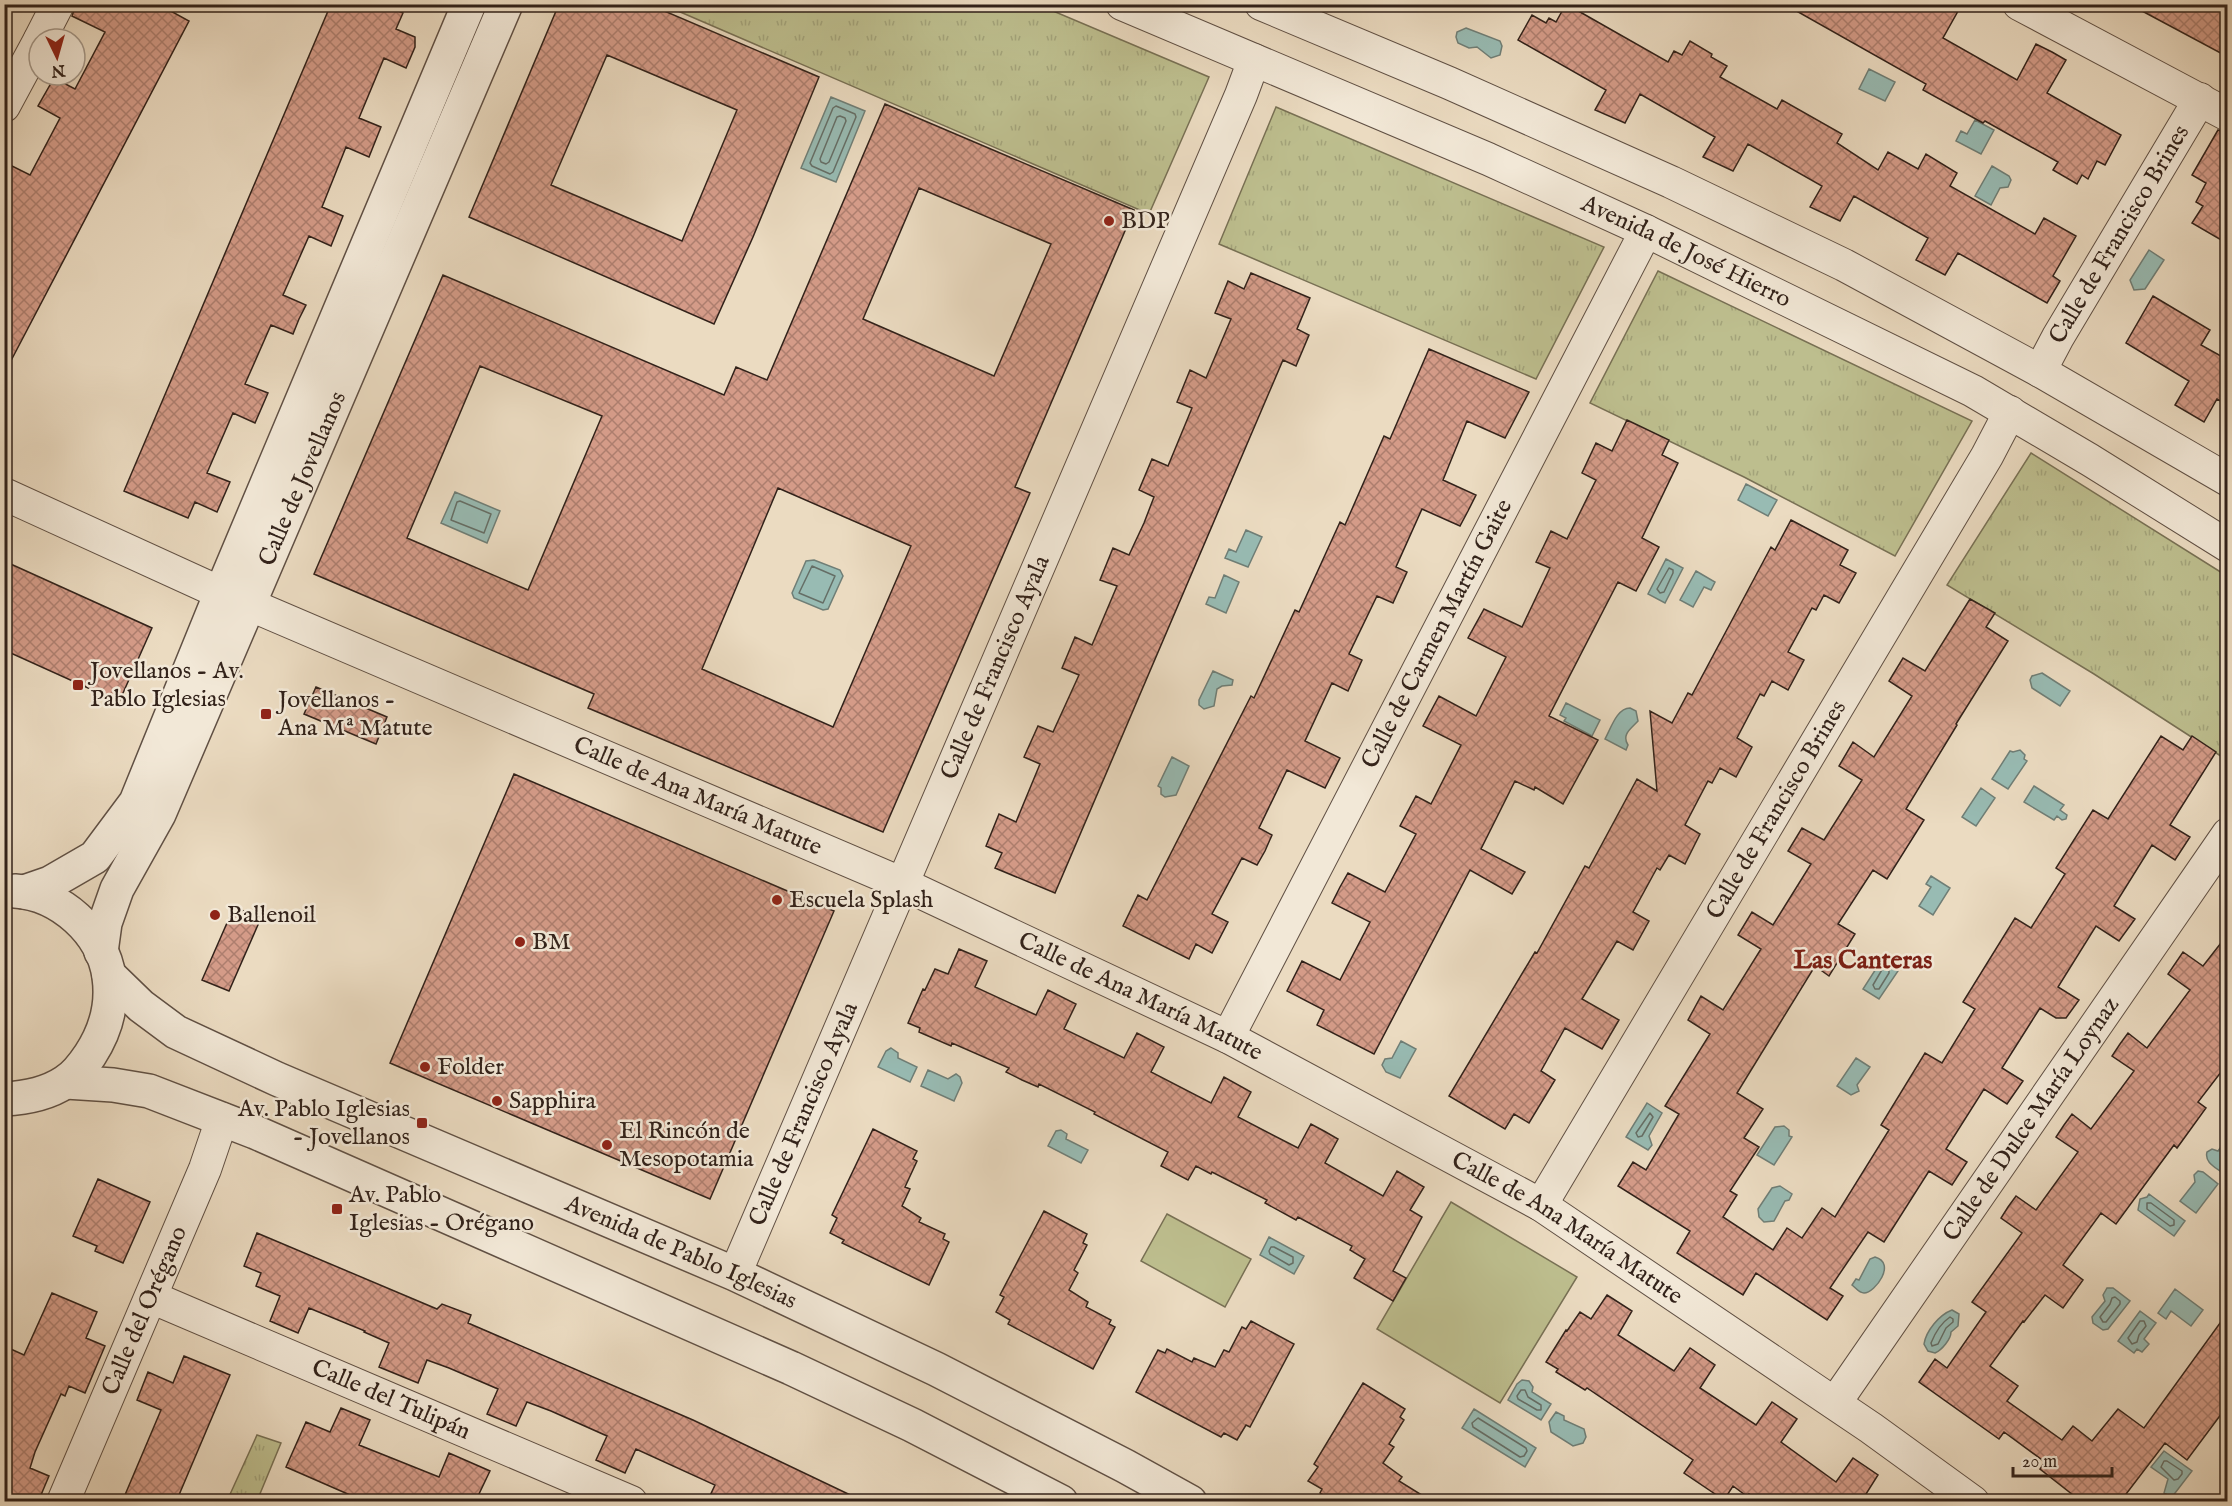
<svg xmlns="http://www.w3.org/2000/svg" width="2232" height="1506" font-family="'IM FELL English',serif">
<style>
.green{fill:#bdbe8e;stroke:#787054;stroke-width:1.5}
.park{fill:url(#park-tufts);stroke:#787054;stroke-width:1.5}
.water{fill:#98bbb3;stroke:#6f7e76;stroke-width:1.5}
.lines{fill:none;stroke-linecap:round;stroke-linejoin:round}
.shore{stroke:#656e66;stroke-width:1.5}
.building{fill:url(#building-cross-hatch);stroke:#32221a;stroke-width:1.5;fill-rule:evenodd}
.minor-casing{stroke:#605044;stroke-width:34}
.tertiary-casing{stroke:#605044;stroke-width:36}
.minor{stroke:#f2e8d7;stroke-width:32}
.tertiary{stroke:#f2e8d7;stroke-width:33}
.poi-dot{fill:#8f2418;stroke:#f2e8d7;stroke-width:2}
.labels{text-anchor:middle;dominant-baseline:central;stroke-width:5;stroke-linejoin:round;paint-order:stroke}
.poi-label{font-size:24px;fill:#32221a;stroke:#f2e8d7;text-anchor:start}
.street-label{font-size:24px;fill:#32221a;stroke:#f2e8d7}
.neighbourhood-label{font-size:26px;font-weight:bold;fill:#7a1f14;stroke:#f2e8d7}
</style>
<defs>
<pattern id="park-tufts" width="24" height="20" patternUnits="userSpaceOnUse" patternTransform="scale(1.5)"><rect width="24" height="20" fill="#bdbe8e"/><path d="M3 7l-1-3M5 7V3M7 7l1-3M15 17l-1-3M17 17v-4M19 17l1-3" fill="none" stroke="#a3a37a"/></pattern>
<pattern id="building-cross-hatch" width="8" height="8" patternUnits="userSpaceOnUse" patternTransform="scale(1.5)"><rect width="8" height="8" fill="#d49b88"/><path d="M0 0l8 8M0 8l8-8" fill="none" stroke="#ad7e6e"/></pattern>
</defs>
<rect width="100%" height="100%" fill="#ebdbc1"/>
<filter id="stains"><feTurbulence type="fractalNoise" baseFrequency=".00333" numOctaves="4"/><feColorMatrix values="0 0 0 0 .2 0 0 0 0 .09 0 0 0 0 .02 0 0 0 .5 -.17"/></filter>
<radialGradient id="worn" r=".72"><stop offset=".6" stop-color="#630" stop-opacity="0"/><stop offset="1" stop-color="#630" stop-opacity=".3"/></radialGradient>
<path class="green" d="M1451,1202L1577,1277L1500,1403L1377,1329Z
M1167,1214L1251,1259L1225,1307L1141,1261Z"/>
<path class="park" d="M664,5H1039L1209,77L1149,214Z
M1276,107L1604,247L1536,379L1219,244Z
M1658,271L1972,421L1895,556L1744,477L1590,403Z
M2031,453L2227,576V760L2094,674L1947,585Z
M257,1435L281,1443L257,1501H227Z"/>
<path class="water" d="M1466,28L1500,41L1502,46L1500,55L1491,58L1477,47L1469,48L1458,43L1456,37L1457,32Z
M1869,69L1895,82L1885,101L1859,89Z
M831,97L865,111L836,182L801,168Z
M1975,120L1994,130L1981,154L1956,141L1961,131L1967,134Z
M1992,166L2009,176L2011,180L2008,187L2000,188L1991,205L1975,196Z
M2149,250L2164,260L2145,289L2134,290L2130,280Z
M1746,484L1777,500L1768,516L1738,500Z
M455,492L500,511L487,543L441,523Z
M1246,530L1262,537L1248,567L1225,558L1229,549L1236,552Z
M1666,559L1683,568L1665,603L1648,594Z
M814,560L840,570L843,576L828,609L823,610L794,598L792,593L806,561Z
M1696,571L1715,582L1711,590L1704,587L1693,607L1680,600Z
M1224,575L1239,582L1226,613L1206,604L1209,597L1215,598Z
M1213,671L1233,680L1232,685L1222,686L1217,689L1214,706L1204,709L1199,705V700Z
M2042,673L2070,691L2060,706L2032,688L2030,680L2032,676Z
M1566,703L1600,720L1592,736L1564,721L1566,718L1560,715Z
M1630,708L1636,711L1638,721C1632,728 1621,734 1628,745L1626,750L1605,739C1611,728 1617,708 1630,708Z
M2020,750L2025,755L2024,759L2027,761L2008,789L1992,779L2010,751L2013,752Z
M1172,757L1189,766L1176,795L1165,797L1161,794V788L1158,786Z
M2034,786L2064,805L2060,810L2067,815L2066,819L2062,820L2057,816L2054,820L2024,802Z
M1981,788L1995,798L1976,826L1962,817Z
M1931,876L1950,888L1933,915L1919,906L1931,887L1926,884Z
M1888,960L1893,962L1898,971L1879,999L1863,989L1881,961Z
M1401,1041L1416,1049L1400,1078L1386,1072L1382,1065L1385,1059L1392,1058Z
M891,1048L898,1053V1058L917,1067L910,1082L878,1067L886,1051Z
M1856,1058L1870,1067L1857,1085L1859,1091L1851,1095L1837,1086Z
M928,1070L948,1079L956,1074L960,1077L962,1083L954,1101L921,1086Z
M1647,1103L1662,1113L1649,1136L1652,1145L1648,1150L1626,1137Z
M1784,1126L1789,1130V1136L1792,1137L1774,1165L1757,1155L1775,1127Z
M1061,1130L1067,1134L1066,1139L1088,1150L1081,1163L1048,1146L1056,1131Z
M2227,1139V1170L2224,1174C2217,1168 2204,1163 2207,1152L2212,1149L2218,1151Z
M2198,1171L2203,1172L2218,1184L2196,1213L2180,1201L2195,1182L2194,1175Z
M1780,1186L1792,1194L1789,1200L1785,1201L1774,1221L1764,1222L1759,1217L1758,1209L1772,1188Z
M2149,1194L2185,1221L2174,1236L2138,1210L2140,1199L2147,1197Z
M1269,1237L1304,1256L1294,1274L1260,1255Z
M1875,1257C1897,1263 1875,1293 1864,1293C1859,1293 1856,1288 1852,1285L1856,1279L1859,1280L1870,1259Z
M2107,1288H2113L2130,1301L2108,1329L2103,1330L2093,1323L2092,1317L2105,1301L2103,1295Z
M2175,1289L2203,1310L2191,1326L2171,1311L2166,1319L2158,1313Z
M1952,1310L1959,1314L1958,1326L1951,1332C1951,1339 1942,1350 1935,1353L1928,1351L1924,1344C1926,1331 1939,1315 1952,1310Z
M2140,1311L2156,1323L2144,1339L2149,1344L2142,1352L2137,1349L2134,1353L2118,1341Z
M1522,1380L1529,1381L1533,1387L1532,1392L1551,1404L1541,1420L1508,1400L1517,1384Z
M1474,1409L1536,1448L1525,1467L1462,1428Z
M1556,1412L1564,1416V1420L1584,1429L1586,1437L1583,1443L1573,1446L1551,1432L1549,1422Z
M2164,1451L2192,1471L2172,1497L2164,1493L2168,1479L2151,1467Z"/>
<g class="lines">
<path class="shore" d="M836,106L855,114L856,117L833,172L830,174L812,166L810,163L833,108Z
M840,116L845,118L846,121L829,162L826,164L821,162L820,159L837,117Z
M460,501L491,514L484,533L451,520L457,502Z
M812,566L835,576L823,603L799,593Z
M1669,568L1673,570V573L1664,592L1660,593L1657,589Z
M1886,967L1889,968V973L1879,989H1875L1873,985L1883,968Z
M1650,1113L1653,1117L1642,1136L1638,1137L1636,1133Z
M2147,1203H2151L2174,1220V1225L2170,1226L2147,1209Z
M1271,1247H1274L1293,1257V1263L1289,1265L1270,1254L1269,1251Z
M2115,1297L2120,1301V1304L2106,1322H2103L2100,1317L2110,1304L2112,1298Z
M1950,1317L1953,1319V1322L1946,1328L1938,1344L1932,1346L1931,1343C1935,1333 1941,1323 1950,1317Z
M2140,1321H2144L2146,1326L2139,1335L2137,1342L2132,1344L2128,1338Z
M1521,1390H1525L1528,1397L1541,1405V1410H1537L1518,1399L1517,1396Z
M1478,1418L1526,1448L1527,1451L1524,1456L1520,1457L1473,1427L1472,1423Z
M2164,1461H2167L2182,1471V1474L2178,1479L2174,1480L2161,1467Z"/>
</g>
<path class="building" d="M76,4H158L189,21L4,374V162L30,175L60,118L38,106L54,78L75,89L105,32L72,16Z
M331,4H383L403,13L396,29L415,37V47L406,68L384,58L359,118L381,127L369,157L346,147L322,207L343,216L331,246L309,236L283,295L306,305L299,319L293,334L271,325L245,384L268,393L255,423L233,413L207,473L230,482L217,512L195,502L188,518L124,491Z
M559,4H648L819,77L753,237L714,324L469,217ZM607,55L737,110L682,241L551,185Z
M1566,4L1668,62L1674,51L1682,55L1690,41L1712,54L1711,57L1727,66L1720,77L1777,109L1782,100L1842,134L1837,143L1878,170L1888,152L1918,169L1926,154L1957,173L1950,186L2035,234L2044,218L2076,236L2053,276L2060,281L2047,303L1958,253L1945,275L1916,260L1928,238L1854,196L1840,221L1810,207L1822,186L1748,144L1733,171L1703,157L1715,137L1640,94L1625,123L1595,110L1606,90L1518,40L1532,15L1546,23L1549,18L1556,22Z
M1784,4H1962L1943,38L2017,80L2036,44L2052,52L2066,60L2047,93L2121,135L2105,165L2097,161L2088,179L2082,175L2077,184L2053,170L2058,162L1985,121L1983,123L1923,90L1926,84Z
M2129,4H2228V57Z
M885,104L1134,210L1015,487L1030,493L883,832L588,708L594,694L314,574L443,275L724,395L736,367L767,380ZM919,188L1051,244L994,376L863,319ZM480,366L602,416L528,590L407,538ZM778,488L911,546L833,727L702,669Z
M2218,130L2228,133V244L2192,223L2203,206L2196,202L2206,183L2192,175Z
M1251,273L1310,298L1297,329L1309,335L1296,366L1283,360L1055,893L995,868L1002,853L986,846L999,814L1016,822L1040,764L1024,757L1038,726L1053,732L1079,675L1062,668L1075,637L1092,645L1117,586L1100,580L1113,548L1129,555L1144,523L1154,497L1139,490L1152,459L1168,466L1192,408L1177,402L1190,370L1206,378L1231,319L1215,313L1228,281L1244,289Z
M2153,296L2210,330L2201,345L2228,360V405L2217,399L2204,422L2175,405L2189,381L2126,343Z
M1429,349L1529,392L1505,438L1467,421L1443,480L1476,495L1468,511L1460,526L1422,509L1396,567L1407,572L1393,603L1377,596L1349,654L1362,660L1348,691L1332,683L1305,741L1340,758L1325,788L1287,770L1259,828L1272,835L1265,851L1257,865L1242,858L1212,914L1228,922L1212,953L1196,944L1189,959L1123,926L1138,895L1147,900L1251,696L1254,698L1295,610L1299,612L1340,522L1345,525L1384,436L1390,439Z
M1627,420L1669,440L1662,455L1678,463L1642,538L1659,547L1636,591L1618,582L1549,716L1598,740L1563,804L1535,787L1534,790L1515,781L1481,849L1525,872L1512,894L1470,870L1374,1054L1317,1025L1324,1010L1287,991L1302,961L1340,980L1370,922L1332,903L1340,887L1348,873L1385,892L1416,834L1400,826L1416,796L1431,804L1461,745L1423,726L1439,696L1476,716L1506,657L1468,638L1484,609L1522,627L1550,568L1536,562L1551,531L1567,539L1596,480L1582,473L1596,443L1612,451Z
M1791,520L1848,550L1840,565L1856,573L1839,603L1824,595L1816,610L1812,608L1788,652L1804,660L1788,690L1772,681L1764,696L1760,694L1737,738L1752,747L1736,777L1720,768L1712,783L1708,781L1685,825L1700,834L1685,864L1669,855L1660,870L1657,868L1633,912L1649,921L1633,950L1617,941L1582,999L1619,1020L1602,1049L1565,1028L1541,1071L1555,1080L1529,1123L1514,1114L1505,1129L1449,1096L1535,952L1537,953L1585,866L1589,868L1637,779L1657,791L1650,711L1672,723L1688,693L1692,695L1771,547L1775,550Z
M4,561L152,628L119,702L4,650Z
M1970,599L1995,613L1986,627L2008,641L1956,724L1957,725L1906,809L1924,820L1887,879L1873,870L1838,924L1855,934L1829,976L1815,966L1737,1093L1763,1109L1744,1138L1759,1147L1730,1191L1737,1195L1723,1217L1773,1250L1787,1228L1802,1238L1822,1208L1835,1217L1889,1130L1881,1125L1925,1053L1942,1063L1975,1009L1963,1002L2015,918L2031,928L2065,874L2056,868L2093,810L2108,819L2161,736L2183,750L2192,736L2216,752L2170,825L2190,837L2175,860L2152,845L2114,906L2135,919L2119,941L2096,926L2058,987L2079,1000L2066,1018H2056L2040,1008L2002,1068L2023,1081L2007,1104L1984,1089L1946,1149L1967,1162L1952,1185L1929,1171L1884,1242L1868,1232L1830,1288L1843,1296L1827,1320L1756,1273L1743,1295L1677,1253L1690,1231L1618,1186L1633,1162L1646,1170L1679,1114L1665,1106L1710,1034L1688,1020L1701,996L1723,1010L1761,949L1738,935L1752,912L1773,925L1811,864L1788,851L1802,828L1824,840L1862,780L1839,766L1853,742L1874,757L1912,696L1889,681L1903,658L1925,671Z
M316,687L387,717L376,744L304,714Z
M514,774L834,911L710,1199L390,1063Z
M234,907L261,918L229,991L202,980Z
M2228,934V1063L2198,1102L2206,1108L2177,1148L2174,1145L2116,1224L2101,1213L2063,1265L2083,1280L2063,1308L2045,1295L2024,1322L2023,1321L1990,1366L2018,1386L2007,1401L2062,1440L2073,1426L2092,1441L2118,1409L2144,1428L2228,1312V1405L2187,1460L2165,1443L2120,1502H2082L2040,1469L2045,1462L2004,1432L1999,1439L1919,1382L1935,1359L1947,1368L1986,1312L1972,1302L2022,1233L2001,1218L2008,1207L2016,1196L2036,1210L2078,1152L2056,1137L2064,1125L2072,1114L2091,1129L2134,1071L2112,1056L2120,1044L2128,1033L2147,1048L2190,990L2168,974L2183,952L2203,966Z
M959,949L987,961L975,987L1036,1015L1048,990L1076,1004L1064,1029L1124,1058L1137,1033L1164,1047L1151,1072L1211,1103L1224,1077L1251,1092L1238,1117L1298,1148L1311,1124L1324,1131L1338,1139L1325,1163L1383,1196L1397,1171L1424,1187L1410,1210L1422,1217L1393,1271L1406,1278L1393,1301L1354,1278L1365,1259L1350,1250L1352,1246L1298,1217L1296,1220L1265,1203L1267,1200L1212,1172L1211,1174L1196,1166L1188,1180L1161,1166L1168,1152L1094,1114L1095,1112L1039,1084L1038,1087L1022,1080L1006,1072L1009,1068L952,1043L951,1046L919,1032L920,1028L908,1023L923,989L925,990L935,969L948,974Z
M873,1129L917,1151L913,1159L917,1161L905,1187L910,1189L902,1206L921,1218L919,1222L945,1234L943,1239L949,1242L929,1285L842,1243L844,1240L830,1233L837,1218L832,1215Z
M98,1179L150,1202L123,1263L95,1251L97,1246L73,1236Z
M1044,1211L1087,1234L1083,1243L1087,1245L1074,1270L1078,1273L1069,1290L1088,1302L1086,1307L1111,1320L1109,1324L1115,1327L1093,1369L1008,1324L1010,1320L996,1312L1004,1297L1000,1295Z
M257,1233L437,1309L442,1304L471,1315L468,1323L693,1420L865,1502H707L715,1485L636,1449L625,1473L596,1460L607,1436L551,1411L527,1402L516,1426L487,1414L498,1389L449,1368L427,1360L418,1383L379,1367L389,1343L364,1332L365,1331L309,1308L298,1333L270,1321L280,1296L256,1286L261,1273L244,1266Z
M52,1293L97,1312L86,1338L105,1346L85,1393L69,1386L65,1396L61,1394L35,1452L30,1468L49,1476L38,1502H4V1346L24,1355Z
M1607,1295L1632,1311L1618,1335L1674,1371L1690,1348L1715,1365L1700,1388L1756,1425L1772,1402L1797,1419L1781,1442L1836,1482L1853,1458L1878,1475L1861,1502H1761L1749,1494L1748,1497L1733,1486L1724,1500L1684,1473L1693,1460L1587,1388L1585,1390L1556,1372L1558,1369L1546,1362L1566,1330L1567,1331L1580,1312L1591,1319Z
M1251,1321L1294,1344L1250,1427L1246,1425L1237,1440L1224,1433L1221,1437L1136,1392L1158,1350L1165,1353L1167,1349L1192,1362L1194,1358L1215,1367L1224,1350L1229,1352L1242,1327L1246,1329Z
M184,1356L230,1375L176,1502H122L161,1410L137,1400L148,1372L173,1383Z
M1363,1383L1405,1409L1400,1417L1404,1420L1389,1444L1394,1447L1383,1463L1402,1477L1399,1481L1433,1502H1334L1320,1493L1322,1489L1308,1481L1318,1467L1314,1464Z
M341,1408L370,1420L359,1445L439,1477L449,1453L490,1471L479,1494L496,1502H366L286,1467L306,1422L330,1432Z"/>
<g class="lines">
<g class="minor-casing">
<g id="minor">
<path id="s1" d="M1122,4L1488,159L1646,231L1973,391L2090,460L2228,546"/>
<path d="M1261,4L1449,83L1671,182L1844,265L2040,371L2228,480"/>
<path d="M2019,4L2228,115"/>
<path d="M40,39L58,4"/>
<path d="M4,106L39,41"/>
<path id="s2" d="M2040,371L2058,337L2200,99"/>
<path d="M4,494L221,593"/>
<path id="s3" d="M248,604L903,884L1228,1037L1541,1205L1871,1428L1973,1502"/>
<path id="s4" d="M1228,1037L1646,231"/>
<path id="s5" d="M1541,1205L1987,456L2010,412"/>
<path id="s6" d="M735,1274L1241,95L1254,60"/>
<path id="s7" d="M151,1297L631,1502"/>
<path id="s8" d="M1835,1403L2228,834"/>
<path id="s9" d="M63,1502L205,1169L222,1119"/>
</g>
</g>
<g class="tertiary-casing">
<g id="tertiary">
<path d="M24,892L50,883L95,857L136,802L221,593L469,4"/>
<path id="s10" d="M101,952L105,923L117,889L159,814L506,4"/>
<path id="s11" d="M109,975L141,1006L176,1032L277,1079L735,1274L936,1369L1125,1466L1190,1502"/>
<path d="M66,1082L113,1085L149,1091L255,1132L791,1368L912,1425L1061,1502"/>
<path d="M4,1099C25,1098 47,1094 65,1082C75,1076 84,1064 90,1055C105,1032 113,1005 109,977C103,932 60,894 15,891"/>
</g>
</g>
<use href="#minor" class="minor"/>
<use href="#tertiary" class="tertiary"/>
</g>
<g class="poi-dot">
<circle cx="1109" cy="221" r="6"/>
<rect x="72" y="679" width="12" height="12" rx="3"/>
<rect x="260" y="708" width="12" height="12" rx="3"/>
<circle cx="777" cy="900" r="6"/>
<circle cx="215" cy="915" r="6"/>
<circle cx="520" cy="942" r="6"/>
<circle cx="425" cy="1067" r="6"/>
<circle cx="497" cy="1101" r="6"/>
<rect x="416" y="1117" width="12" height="12" rx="3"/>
<circle cx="607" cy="1145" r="6"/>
<rect x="331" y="1203" width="12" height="12" rx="3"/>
</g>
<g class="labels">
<g class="poi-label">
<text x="1121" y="221">BDP</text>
<text x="90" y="671">Jovellanos - Av.<tspan x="90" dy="28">Pablo Iglesias</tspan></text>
<text x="278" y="700">Jovellanos -<tspan x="278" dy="28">Ana Mª Matute</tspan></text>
<text x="789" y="900">Escuela Splash</text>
<text x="227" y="915">Ballenoil</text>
<text x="532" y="942">BM</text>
<text x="437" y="1067">Folder</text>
<text x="509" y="1101">Sapphira</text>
<text x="410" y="1109" text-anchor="end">Av. Pablo Iglesias<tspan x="410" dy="28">- Jovellanos</tspan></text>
<text x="619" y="1131">El Rincón de<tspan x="619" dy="28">Mesopotamia</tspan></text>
<text x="349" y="1195">Av. Pablo<tspan x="349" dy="28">Iglesias - Orégano</tspan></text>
</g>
<g class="street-label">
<text stroke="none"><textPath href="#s2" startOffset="158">Calle de Francisco Brines</textPath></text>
<text stroke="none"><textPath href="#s1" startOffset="616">Avenida de José Hierro</textPath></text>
<text stroke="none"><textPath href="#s10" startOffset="516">Calle de Jovellanos</textPath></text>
<text stroke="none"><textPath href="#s4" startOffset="454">Calle de Carmen Martín Gaite</textPath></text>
<text stroke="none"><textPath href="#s6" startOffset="660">Calle de Francisco Ayala</textPath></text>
<text stroke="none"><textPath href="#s3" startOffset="489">Calle de Ana María Matute</textPath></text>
<text stroke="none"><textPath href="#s5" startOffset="460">Calle de Francisco Brines</textPath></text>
<text stroke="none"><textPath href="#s3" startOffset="975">Calle de Ana María Matute</textPath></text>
<text stroke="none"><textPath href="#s6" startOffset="174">Calle de Francisco Ayala</textPath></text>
<text stroke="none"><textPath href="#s8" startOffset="345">Calle de Dulce María Loynaz</textPath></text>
<text stroke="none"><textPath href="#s3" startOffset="1461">Calle de Ana María Matute</textPath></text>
<text stroke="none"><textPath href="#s11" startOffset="639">Avenida de Pablo Iglesias</textPath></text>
<text stroke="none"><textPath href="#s9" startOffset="208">Calle del Orégano</textPath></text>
<text stroke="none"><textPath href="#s7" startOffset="261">Calle del Tulipán</textPath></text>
</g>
<g class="neighbourhood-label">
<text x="1863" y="960">Las Canteras</text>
</g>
</g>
<rect width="2232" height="1506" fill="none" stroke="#ebdbc1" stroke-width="24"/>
<rect x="6" y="6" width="2220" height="1494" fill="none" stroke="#32221a" stroke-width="3"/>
<rect x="12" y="12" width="2208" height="1482" fill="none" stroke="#32221a" stroke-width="1.5"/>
<g transform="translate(57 57) rotate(175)"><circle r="28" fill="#f2e8d7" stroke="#a5998b" stroke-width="1.5"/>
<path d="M0-4.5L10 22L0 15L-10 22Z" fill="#8f2418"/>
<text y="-9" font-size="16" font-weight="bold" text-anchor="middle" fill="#32221a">N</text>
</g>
<path d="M2013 1467v9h99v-9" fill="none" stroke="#32221a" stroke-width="3"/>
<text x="2022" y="1467" font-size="18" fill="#32221a" stroke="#f2e8d7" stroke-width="4.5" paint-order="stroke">20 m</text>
<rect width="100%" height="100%" filter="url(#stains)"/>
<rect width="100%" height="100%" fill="url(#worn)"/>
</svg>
